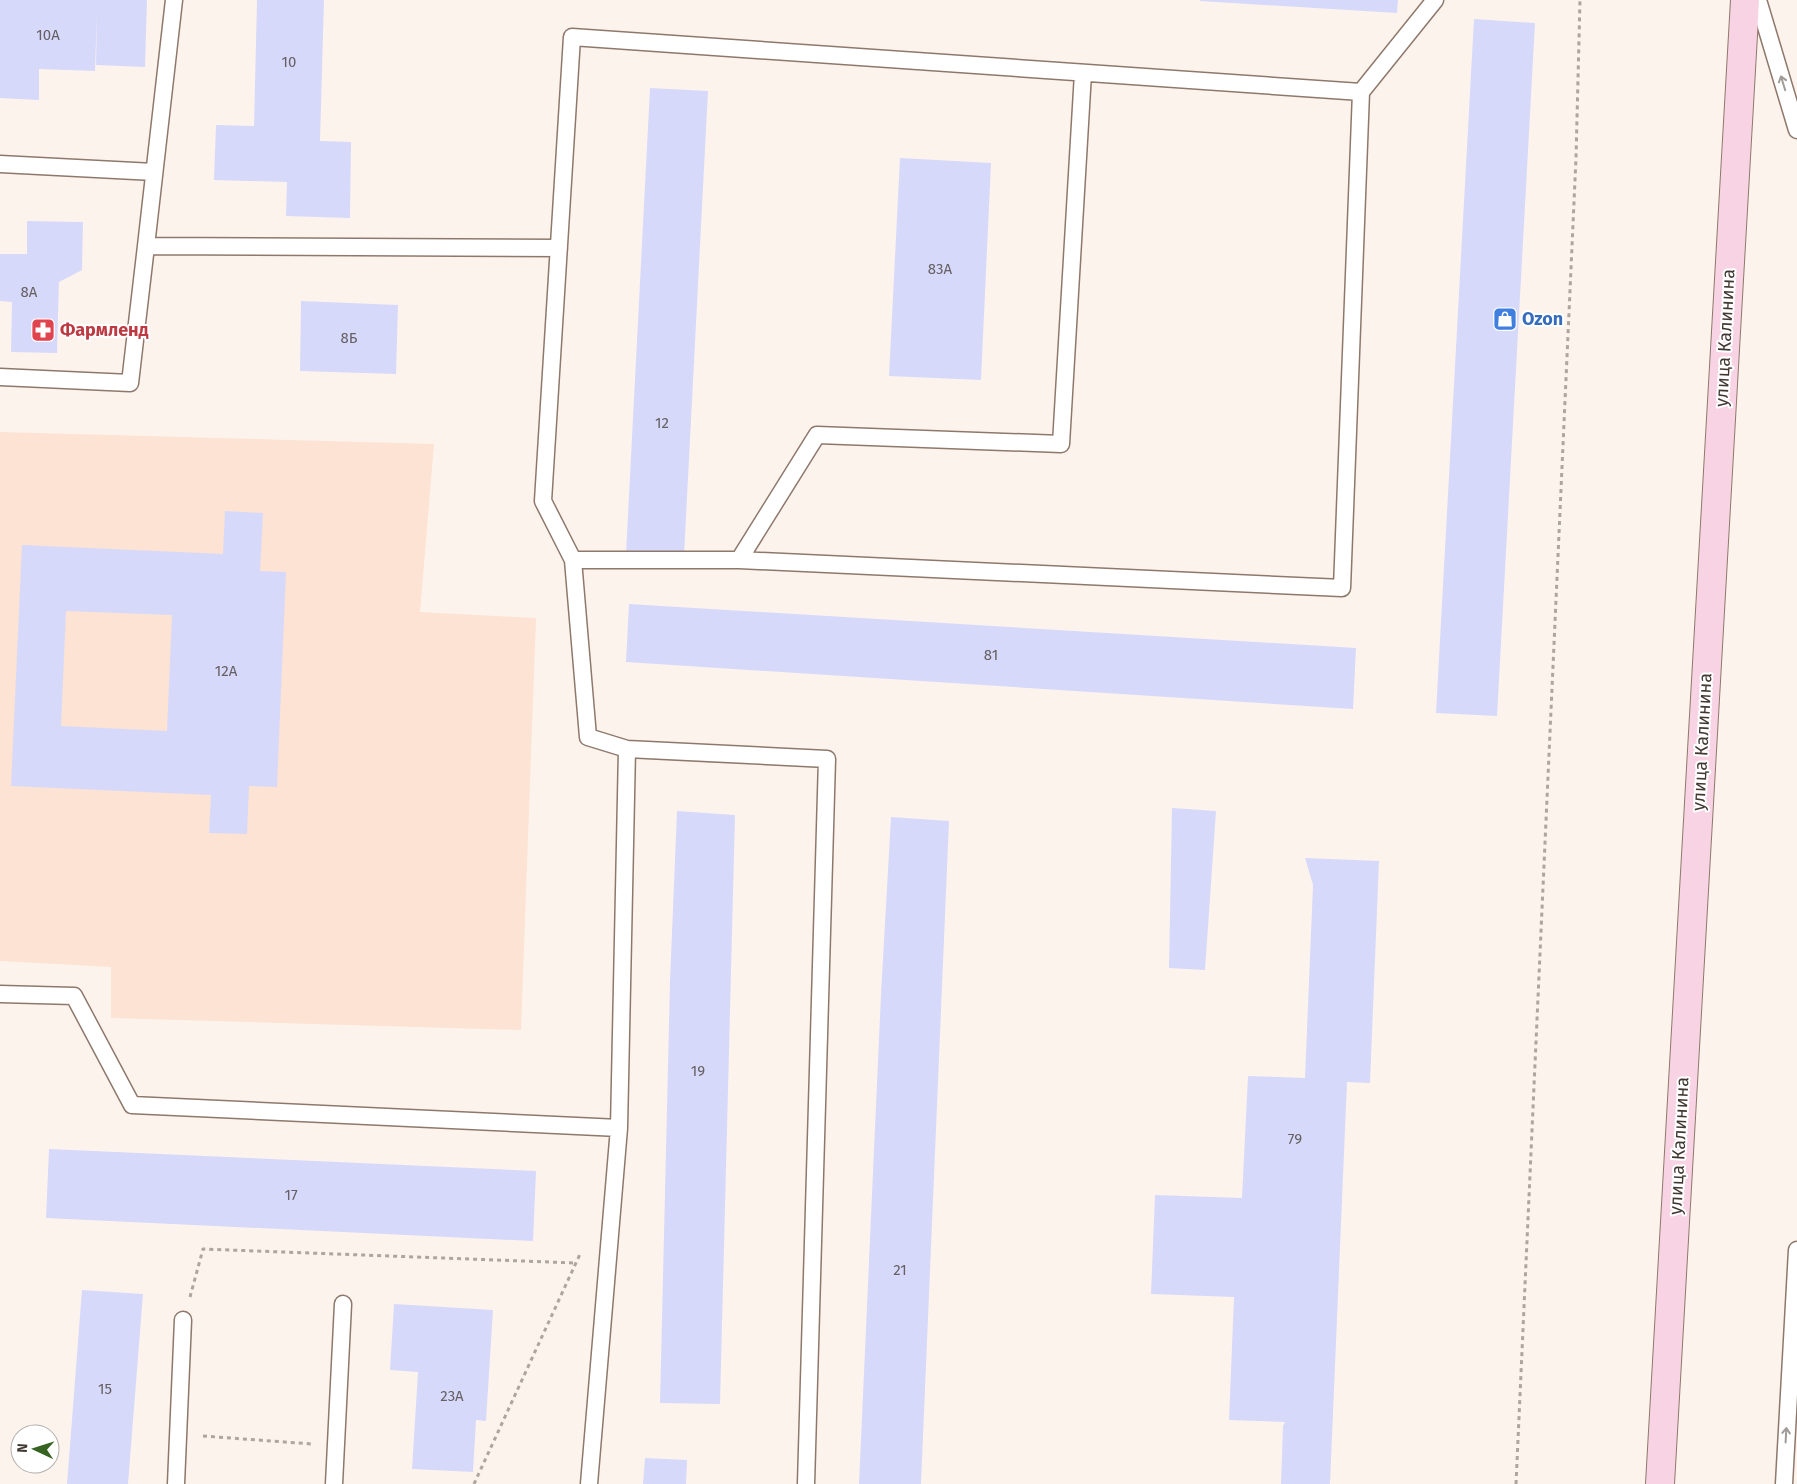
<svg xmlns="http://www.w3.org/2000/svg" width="1797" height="1484" font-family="'Fira Sans',sans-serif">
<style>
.built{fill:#fce3d3}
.building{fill:#d7d9fb;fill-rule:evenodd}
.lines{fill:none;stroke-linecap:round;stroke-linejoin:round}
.lane-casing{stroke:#8e786b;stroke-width:19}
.secondary-casing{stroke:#8e786b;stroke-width:30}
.path{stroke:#afa59f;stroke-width:3;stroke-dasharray:4 4;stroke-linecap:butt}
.lane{stroke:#fff;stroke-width:16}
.secondary{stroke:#f8d3e4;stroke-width:28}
.oneway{stroke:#a09c98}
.labels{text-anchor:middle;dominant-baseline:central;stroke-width:4;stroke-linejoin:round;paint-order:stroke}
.number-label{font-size:15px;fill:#666064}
.shop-label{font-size:18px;font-weight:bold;fill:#366cbe;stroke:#fff;text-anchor:start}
.health-label{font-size:18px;font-weight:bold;fill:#be3a42;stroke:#fff;text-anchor:start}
.street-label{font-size:18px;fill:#413832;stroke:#fff}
</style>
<rect width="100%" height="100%" fill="#fdf3ed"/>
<path class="built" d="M0,432L434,444L420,612L536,618L521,1030L111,1018V967L0,961Z"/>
<path class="building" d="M0,0H147L145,67L96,65L97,13L95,71L39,69V100L0,98Z
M257,0H324L320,141L351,142L350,218L286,216L287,182L214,180L216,125L254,126Z
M1200,0H1398L1397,13L1200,1Z
M1474,19L1535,23L1497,716L1436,713Z
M650,88L708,91L684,556L626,554Z
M900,158L991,163L981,380L889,376Z
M27,221L83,222L82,270L59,282L57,353L11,352L12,302L0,301V254H27Z
M301,301L398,305L396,374L300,371Z
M225,511L263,513L260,571L286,572L277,787L249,786L247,834L209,833L211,795L11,786L22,545L223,554ZM66,611L172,615L167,731L61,726Z
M629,604L1356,648L1353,709L626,662Z
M1172,808L1216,811L1205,970L1169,968Z
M677,811L735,815L720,1404L660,1403L670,981Z
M891,817L949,821L921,1484H859L881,994Z
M1305,858L1379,861L1370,1083L1347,1082L1330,1484H1281L1283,1426L1285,1422L1229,1420L1234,1297L1151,1294L1155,1195L1242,1198L1248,1076L1305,1078L1313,885Z
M49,1149L536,1171L533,1241L46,1218Z
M82,1290L143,1294L128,1484H67Z
M394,1304L493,1310L486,1421L476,1420L473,1472L412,1469L418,1372L390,1370Z
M645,1458L687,1460L686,1484H643Z"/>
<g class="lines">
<g class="lane-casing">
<path id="lane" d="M1758,0L1797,130
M1361,92L1435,0
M0,164L154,172
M146,246L174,0
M0,377L130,383L146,246L559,248
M573,560L543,501L572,37L1361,92L1342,588L739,560H573L588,737L627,749
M739,560L817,435L1061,444L1083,73
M0,994L74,996L132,1105L619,1128
M176,1484L183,1320
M334,1484L343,1304
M589,1484L619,1128L627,749L827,759L806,1484
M1784,1484L1797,1250"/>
</g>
<g class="secondary-casing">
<path id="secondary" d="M1660,1484L1745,0"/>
</g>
<path class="path" d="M190,1297L203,1249L575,1263
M203,1436L312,1444
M474,1484L581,1252
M1516,1484L1576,158L1580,0"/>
<use href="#lane" class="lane"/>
<use href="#secondary" class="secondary"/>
</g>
<defs><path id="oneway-shaft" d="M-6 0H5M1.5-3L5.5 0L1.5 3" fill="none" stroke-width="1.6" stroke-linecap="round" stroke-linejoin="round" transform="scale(1.25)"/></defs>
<g class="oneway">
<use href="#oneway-shaft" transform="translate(1783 83) rotate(-107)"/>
<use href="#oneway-shaft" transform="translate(1786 1435) rotate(-87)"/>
</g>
<defs>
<g id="shop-square" transform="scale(1.25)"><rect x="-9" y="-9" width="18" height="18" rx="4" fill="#3f7fe0" stroke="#fff"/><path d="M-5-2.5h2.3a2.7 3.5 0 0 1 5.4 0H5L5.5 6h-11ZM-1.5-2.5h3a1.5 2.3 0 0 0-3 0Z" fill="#fff"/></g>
<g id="pharmacy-square" transform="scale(1.25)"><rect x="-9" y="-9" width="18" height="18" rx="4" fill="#e0444e" stroke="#fff"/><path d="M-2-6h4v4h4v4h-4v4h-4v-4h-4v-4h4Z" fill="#fff"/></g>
</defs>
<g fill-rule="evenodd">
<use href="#shop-square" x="1505" y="319"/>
<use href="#pharmacy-square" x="43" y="330"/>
</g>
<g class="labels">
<g class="number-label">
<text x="48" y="35">10А</text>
<text x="289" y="62">10</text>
<text x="940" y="269">83А</text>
<text x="29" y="292">8А</text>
<text x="349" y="338">8Б</text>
<text x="662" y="423">12</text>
<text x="991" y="655">81</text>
<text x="226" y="671">12А</text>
<text x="698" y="1071">19</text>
<text x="1295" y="1139">79</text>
<text x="291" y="1195">17</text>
<text x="900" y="1270">21</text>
<text x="105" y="1389">15</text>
<text x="452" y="1396">23А</text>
</g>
<g class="shop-label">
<text x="1522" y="319">Ozon</text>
</g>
<g class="health-label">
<text x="60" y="330">Фармленд</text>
</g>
<g class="street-label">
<text transform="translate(1725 338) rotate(-87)">улица Калинина</text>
<text transform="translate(1702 742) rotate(-87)">улица Калинина</text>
<text transform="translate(1679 1146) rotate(-87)">улица Калинина</text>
</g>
</g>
<g transform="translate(35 1449) rotate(274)"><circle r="24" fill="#ffffff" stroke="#b3afad"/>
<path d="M0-4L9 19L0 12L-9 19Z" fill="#366322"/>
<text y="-8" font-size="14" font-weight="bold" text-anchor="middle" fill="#413832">N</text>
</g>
</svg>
